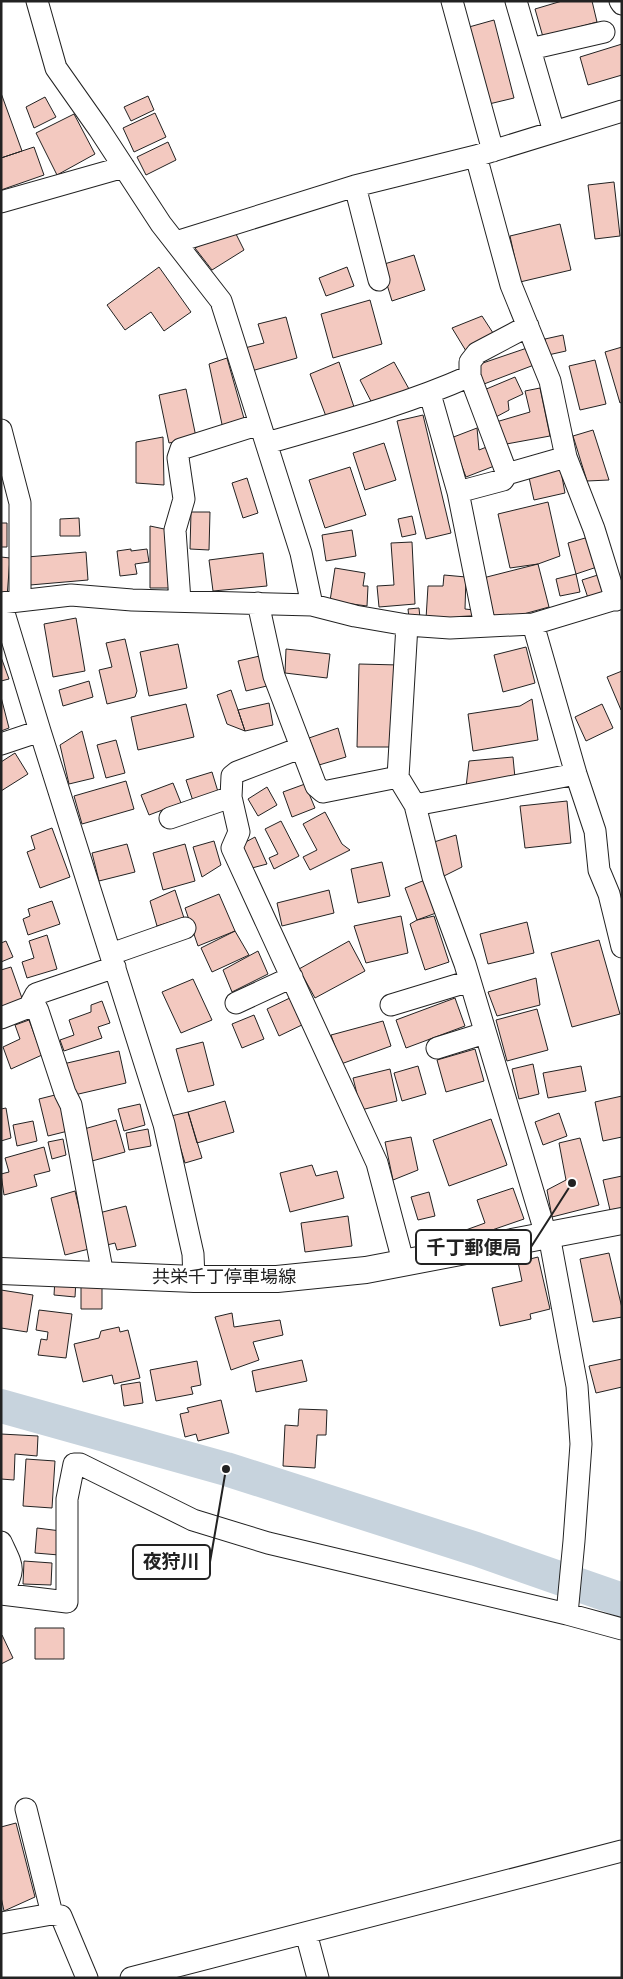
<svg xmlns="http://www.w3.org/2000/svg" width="623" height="1979" font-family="'Roboto Condensed','Noto Sans JP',sans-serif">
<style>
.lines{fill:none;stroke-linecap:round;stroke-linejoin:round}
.river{stroke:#c7d3dd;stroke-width:34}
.building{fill:#f3c9c0;stroke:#222}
.minor-casing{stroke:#222;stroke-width:23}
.major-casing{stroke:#222;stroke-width:28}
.minor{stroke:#fff;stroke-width:21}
.major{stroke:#fff;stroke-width:26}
.labels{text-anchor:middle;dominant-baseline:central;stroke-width:4;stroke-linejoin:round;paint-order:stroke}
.street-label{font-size:18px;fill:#222;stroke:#fff}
.leader{fill:none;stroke:#222;stroke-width:2}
.callout-dot{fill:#222;stroke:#fff;stroke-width:2}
.callout{fill:#fff;stroke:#222;stroke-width:2}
.callout-label{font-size:19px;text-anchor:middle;font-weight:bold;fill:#222}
</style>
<rect width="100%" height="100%" fill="#fff"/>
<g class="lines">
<path class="river" d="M1,1406L226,1469L476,1549L622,1600"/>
</g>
<path class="building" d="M562,1H592L597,22L543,37L535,9Z
M494,20L514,98L489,104L469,27Z
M622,44V75L588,85L580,57Z
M1,93L22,151L1,158Z
M148,96L154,110L131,121L124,107Z
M45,97L56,117L34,128L26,107Z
M155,113L166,137L134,152L123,128Z
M74,114L95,154L57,175L36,133Z
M168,142L176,160L146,175L137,157Z
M34,147L44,175L1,190V158Z
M614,182L620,236L595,239L588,185Z
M560,224L571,270L520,282L510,236Z
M233,228L244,250L212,270L195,248Z
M414,255L425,290L392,301L381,265Z
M159,267L191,312L164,331L151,312L125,330L107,305Z
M347,267L354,286L326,296L319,278Z
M370,300L382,344L333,358L321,314Z
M482,316L495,336L466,351L452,328Z
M286,317L297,358L248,372L241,349L264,343L258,324Z
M563,335L566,351L548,355L545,339Z
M622,347V402L620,403L605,352Z
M527,348L534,365L484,384L477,365Z
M227,358L245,422L223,429L209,364Z
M595,360L606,404L580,410L569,366Z
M339,362L355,410L327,419L310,374Z
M394,362L409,389L374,407L360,380Z
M515,377L523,394L508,401L509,410L494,418L484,390Z
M540,388L550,436L501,445L496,422L530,412L525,391Z
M186,389L196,437L169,443L159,395Z
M423,415L451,533L426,539L397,421Z
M477,428L479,450L489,446L502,463L466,477L451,438Z
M593,430L609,480L587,481L573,436Z
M163,437L164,485L136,483V442Z
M384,443L396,480L365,490L353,453Z
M560,466L565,493L534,500L528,473Z
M350,467L366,515L325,528L309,480Z
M247,478L258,513L243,518L232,483Z
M548,502L560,556L538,564L510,568L498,514Z
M191,512H210L209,550L190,549Z
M412,516L416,534L402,537L398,519Z
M79,518L80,536H60V519Z
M1,523H7V547H1Z
M150,526L169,530L171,588H150Z
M352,530L356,556L326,561L322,535Z
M592,536L600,566L576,574L568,543Z
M412,542L415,604L379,607L377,586L394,585L391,543Z
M131,549V551L147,549L149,562L135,564L137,574L120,576L117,551Z
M86,552L88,580L30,585L27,557Z
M263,553L267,586L213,591L209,560Z
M1,557L10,558L7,597H1Z
M538,564L549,607L491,623L479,579Z
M335,568L365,573L363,586H368L367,606L330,601Z
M604,573L611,593L589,601L582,580Z
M576,574L580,592L560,596L556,579Z
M444,575L466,577L465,609L474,610L473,622L426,619L428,586H443Z
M419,608L420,618H409L408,609Z
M76,618L85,671L53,677L44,624Z
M125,639L137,691L135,697L107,704L99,670L112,667L106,643Z
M178,644L187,688L149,696L140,652Z
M526,647L535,683L503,692L494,655Z
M286,649L330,654L327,678L285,673Z
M264,655L271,685L246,691L238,661Z
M1,657L9,679L1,681Z
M359,664L399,665L395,747H357Z
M622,671V710H621L607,677Z
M89,681L93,697L63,706L59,690Z
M231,690L238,710L245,731L227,724L217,695Z
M1,697L9,728L1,731Z
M532,699L538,740L473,751L468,714L520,706Z
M269,703L273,725L245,731L238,710Z
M186,704L194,737L138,750L131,717Z
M602,704L613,728L586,741L575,717Z
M338,728L346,757L319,765L309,738Z
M82,731L94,778L69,784L60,745Z
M116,740L125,773L106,778L97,745Z
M15,753L28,774L1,791V762Z
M513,757L515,778L466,787L469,761Z
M212,772L219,795L193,801L186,780Z
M126,781L134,809L82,824L74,796Z
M173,783L181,803L149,815L141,795Z
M305,784L315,808L292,817L283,792Z
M267,787L277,805L258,816L248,799Z
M567,801L571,843L525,848L520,806Z
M325,812L342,844L350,850L310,870L303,857L317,850L303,824Z
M281,821L299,856L274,869L269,858L278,854L265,829Z
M52,828L70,877L40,888L27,852L35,849L31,836Z
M456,835L462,867L440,878L431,843Z
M255,837L267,864L252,868L242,844Z
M214,841L221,865L202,877L193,847Z
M127,844L135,872L99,881L92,853Z
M185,844L195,881L163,890L153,853Z
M382,862L390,896L358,903L351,869Z
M425,880L436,913L417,920L405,888Z
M175,890L184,918L157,926L150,901Z
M329,890L334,913L282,926L277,903Z
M219,894L235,931L198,946L185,908Z
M52,901L60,924L28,935L23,919L30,916L28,909Z
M401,916L408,953L366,963L354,926Z
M434,916L449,962L425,970L410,924L417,920Z
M527,922L534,953L488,964L480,934Z
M235,931L249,955L212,972L201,948Z
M47,935L57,969L27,978L22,962L34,958L29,941Z
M599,940L620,1014L572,1027L551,953Z
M6,941L13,957L1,962V943Z
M349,941L365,971L315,998L299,969Z
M258,951L268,974L232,992L223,970Z
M11,967L23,1001L1,1009V970Z
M536,978L540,1005L497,1016L488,992Z
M193,979L212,1020L181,1033L162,992Z
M294,996L306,1023L279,1036L267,1009Z
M455,998L465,1026L406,1048L396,1020Z
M102,1001L110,1023L98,1027L102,1038L64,1051L60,1040L74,1035L69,1020L91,1012V1005Z
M537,1009L548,1050L507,1061L496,1020Z
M254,1015L264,1039L242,1048L232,1024Z
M29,1020L42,1055L11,1069L3,1047L20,1039L15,1025Z
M383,1021L391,1046L341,1064L331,1035Z
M203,1042L214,1085L188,1092L176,1049Z
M475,1049L484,1081L446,1092L437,1060Z
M119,1051L126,1083L70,1096L63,1064Z
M533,1064L539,1094L519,1099L512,1069Z
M418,1066L426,1094L402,1101L394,1073Z
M581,1066L586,1091L548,1098L543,1073Z
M390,1069L397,1101L361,1110L353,1078Z
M59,1094L68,1131L48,1136L39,1099Z
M622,1096V1137L603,1141L595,1102Z
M225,1101L234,1132L197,1143L188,1112Z
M140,1104L145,1125L124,1131L118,1109Z
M6,1108L11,1138L1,1141V1109Z
M188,1112L202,1158L185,1163L171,1116Z
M559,1113L567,1136L543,1145L535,1122Z
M491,1119L507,1165L449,1186L433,1140Z
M116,1120L125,1152L92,1161L84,1129Z
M33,1121L37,1141L17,1146L13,1125Z
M148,1129L151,1146L129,1150L126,1133Z
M411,1137L418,1170L393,1180L385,1142Z
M580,1138L599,1205L552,1217L547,1190L566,1180L559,1143Z
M63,1139L66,1155L52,1159L48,1142Z
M44,1147L50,1171L34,1175L37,1186L4,1195L1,1174L9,1172L5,1158Z
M312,1165L316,1176L337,1171L344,1198L290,1212L280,1173Z
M622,1176V1208L610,1210L603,1180Z
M513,1188L524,1219L466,1239L463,1231L485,1223L477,1200Z
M75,1191L89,1249L65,1255L51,1198Z
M429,1192L435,1216L418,1220L411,1197Z
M126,1206L136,1246L117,1250L115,1243L107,1245L99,1213Z
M348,1216L352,1246L305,1252L301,1223Z
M609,1253L622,1308V1317L593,1322L580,1259Z
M538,1257L550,1309L530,1314L531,1319L500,1326L492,1288L522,1281L518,1262Z
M55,1279L76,1280L75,1297L54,1295Z
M81,1281H102V1309H81Z
M1,1290L33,1295L27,1332L1,1328Z
M39,1310L72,1314L66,1358L38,1355L41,1339L47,1340L48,1332L36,1330Z
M232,1313L234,1327L280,1320L283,1335L253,1342L259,1360L231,1370L215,1317Z
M119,1327L120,1332L128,1330L140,1378L114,1384L112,1375L83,1382L74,1344L99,1338L101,1331Z
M622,1359V1387L596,1393L589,1366Z
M302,1360L307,1381L256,1392L252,1371Z
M197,1361L201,1385L191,1387L193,1394L156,1401L150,1370Z
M140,1382L143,1403L124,1406L121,1385Z
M221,1400L229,1433L198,1441L196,1434L185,1437L180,1414L189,1412L187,1408Z
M299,1409L327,1410L326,1435H317L315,1468L283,1466L285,1425L298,1426Z
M1,1434L38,1436L37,1456L15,1454L14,1480L1,1479Z
M26,1459L55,1461L52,1508L23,1506Z
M37,1528L61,1531L59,1555L35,1553Z
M24,1561L52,1563L51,1585L23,1584Z
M35,1628H64V1659H35Z
M2,1635L13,1658L1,1664V1636Z
M16,1823L35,1897L4,1911L1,1897V1827Z"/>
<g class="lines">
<g class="minor-casing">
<path id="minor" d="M37,1L56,68L99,129L161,224L221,301L301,553L312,605
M452,1L493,151
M516,1L554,132
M620,1L622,4
M530,49L604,32
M476,156L511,285L550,381L566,457L594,529L616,600
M355,186L379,280
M1,202L124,167
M176,242L355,186L476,156L622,111
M430,394L458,492L485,626
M1,430L20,503V601
M267,443C336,423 405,405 470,376
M507,474L470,376V362L477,353L528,326
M458,492L503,480L507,474L566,457
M180,601L175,530L184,499L178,458L181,449L260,424
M1,603L40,731L164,1124L193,1254L194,1279
M1,603L71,595L132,600L312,605L355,616L407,625L450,628L533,624L622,597
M258,603L274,676L316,786L323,792L398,777
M533,624L576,774L595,831L599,870L609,894L622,947
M407,625L398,777L415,805L433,877L465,964L543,1225L549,1235L577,1386L581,1444L574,1541L567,1614
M1,744L40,731
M300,748L237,772L232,776L231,797L239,832L232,848L377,1163L403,1261
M415,805L576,774
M170,818L231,797
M111,954L185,928
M33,1001L38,1011L65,1093L71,1105L103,1275
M236,1003L292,977
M391,1005L470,981
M1,1018L29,1007L36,994L115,967
M437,1048L485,1033
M1,1542C13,1568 16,1568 2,1594
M1,1594L67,1602V1499L74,1464H80L193,1520L268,1543L567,1614L622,1629
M26,1809L52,1914
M1,1923L52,1914L61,1916L87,1978
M306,1933L318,1978
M131,1978L622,1851"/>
</g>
<g class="major-casing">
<path id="major" d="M1,1271L194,1279H277L366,1270L622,1221"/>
</g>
<use href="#minor" class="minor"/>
<use href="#major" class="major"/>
</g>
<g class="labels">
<g class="street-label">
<text x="224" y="1276">共栄千丁停車場線</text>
</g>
</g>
<path class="leader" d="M572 1183L531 1247M226 1469L210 1562"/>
<g class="callout-dot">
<circle cx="572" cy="1183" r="5"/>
<circle cx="226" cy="1469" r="5"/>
</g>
<g class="callout">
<rect x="416" y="1230" width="115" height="34" rx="5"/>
<rect x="133" y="1545" width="77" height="34" rx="5"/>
</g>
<g class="callout-label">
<text x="474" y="1254">千丁郵便局</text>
<text x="171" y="1568">夜狩川</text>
</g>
<rect width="623" height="1979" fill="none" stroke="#222222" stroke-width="5"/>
</svg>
